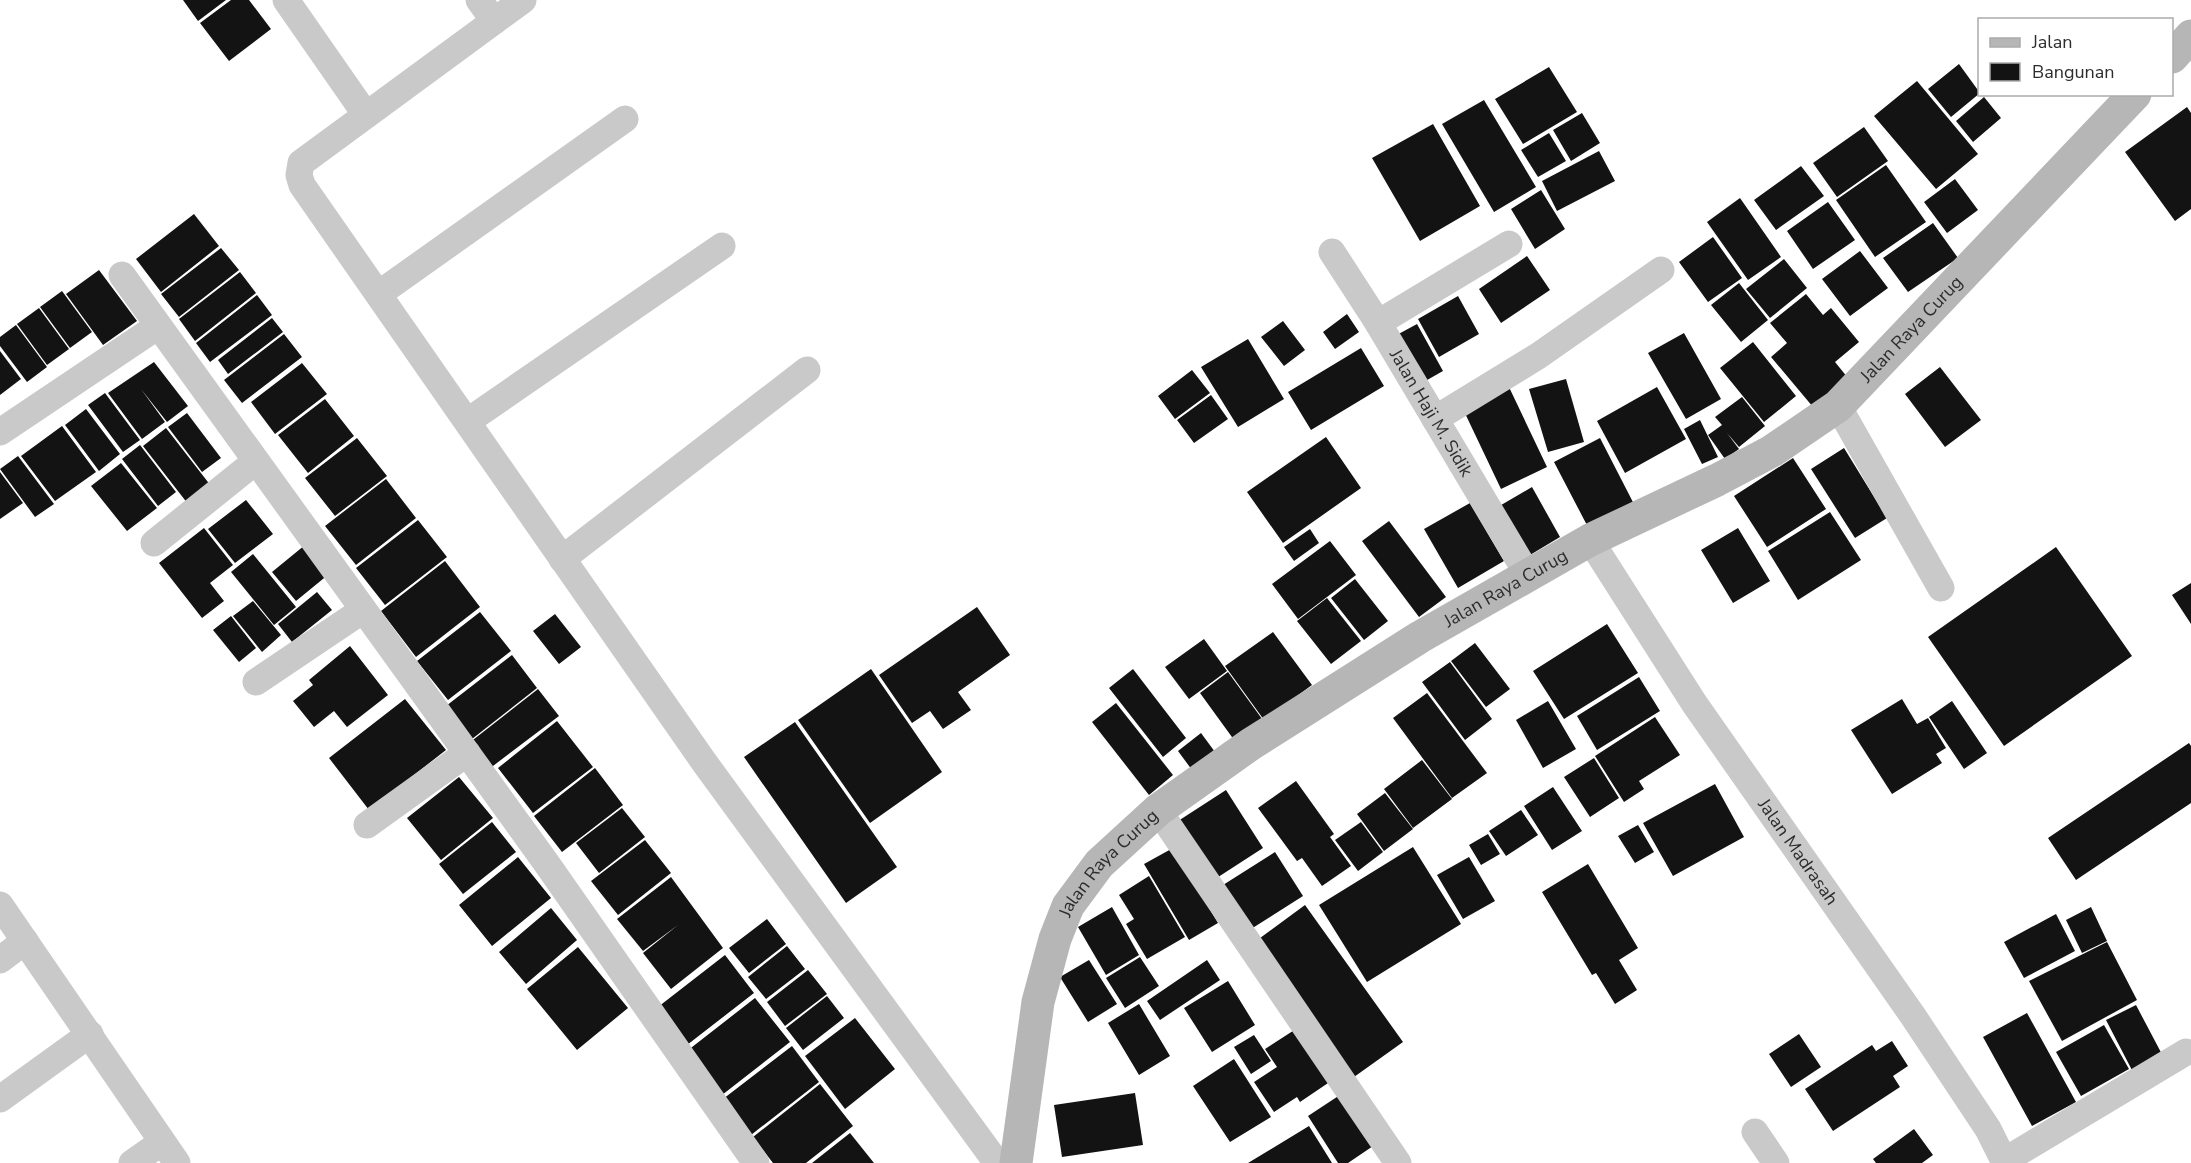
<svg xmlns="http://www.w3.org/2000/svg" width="2191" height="1163" font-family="'Nunito Sans',sans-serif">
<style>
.building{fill:#131313}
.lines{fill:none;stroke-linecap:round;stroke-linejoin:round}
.street{stroke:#c9c9c9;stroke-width:27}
.secondary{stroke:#b6b6b6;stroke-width:33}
.labels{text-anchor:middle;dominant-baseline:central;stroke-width:6;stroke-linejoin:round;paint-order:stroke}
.street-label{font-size:18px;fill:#2c2c2c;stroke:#fff}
</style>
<rect width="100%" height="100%" fill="#fff"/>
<path class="building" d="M183,0H226L198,21Z
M231,0H249L271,29L229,61L200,23Z
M1959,64L1980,93L1951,117L1928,89Z
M1549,67L1577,112L1523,144L1495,99Z
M1917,81L1978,154L1936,189L1874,116Z
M1984,97L2001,118L1973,142L1956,121Z
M1484,100L1536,187L1494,212L1442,124Z
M2187,107L2191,113V209L2175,221L2125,152Z
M1582,113L1600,143L1571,161L1553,130Z
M1433,124L1480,206L1420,241L1372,158Z
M1864,127L1888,161L1837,197L1813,163Z
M1549,133L1566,161L1538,177L1521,150Z
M1599,151L1615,181L1557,211L1542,181Z
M1886,165L1926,222L1875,257L1836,200Z
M1801,166L1824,196L1776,230L1754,200Z
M1955,179L1978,210L1947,233L1924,202Z
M1541,190L1565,229L1535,249L1511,209Z
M1740,198L1781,257L1748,280L1707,222Z
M1828,202L1855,240L1813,269L1787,231Z
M194,214L219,246L161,292L136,259Z
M1933,223L1958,258L1908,292L1883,258Z
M1713,237L1742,278L1708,302L1679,262Z
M221,248L239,270L179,317L161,294Z
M1860,251L1888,288L1850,316L1822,279Z
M1527,256L1550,290L1501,323L1479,289Z
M1784,259L1807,288L1770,318L1746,289Z
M99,270L137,321L103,345L66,294Z
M240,272L256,293L195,341L179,319Z
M1739,283L1768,320L1741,342L1711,305Z
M62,291L92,332L70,348L40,307Z
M1806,294L1823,315L1831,308L1859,342L1835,362L1848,378L1813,407L1771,357L1787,343L1770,323Z
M257,295L272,315L210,362L196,343Z
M1458,296L1479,334L1439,357L1418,319Z
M39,308L69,349L47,365L17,324Z
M1347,314L1359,332L1335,349L1323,332Z
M272,318L283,332L228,374L218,360Z
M1283,321L1305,350L1284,366L1261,337Z
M1417,324L1443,371L1420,384L1393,337Z
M16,325L47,367L27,382L0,346V337Z
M1684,333L1721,399L1686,419L1648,353Z
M284,334L302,357L242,403L224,380Z
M1248,339L1284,399L1238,427L1201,367Z
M1753,342L1796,396L1764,422L1720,368Z
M1361,348L1384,386L1311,430L1288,392Z
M0,351L21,379L0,395Z
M154,362L188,406L167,422L141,389L165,422L142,439L108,393Z
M302,363L327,394L275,434L251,402Z
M1940,367L1981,420L1945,447L1905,394Z
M1192,370L1210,393L1175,419L1158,396Z
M1566,379L1584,442L1548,452L1529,389Z
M1508,385L1547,467L1501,489L1462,407Z
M1657,387L1686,439L1625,473L1597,421Z
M105,393L140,440L123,452L88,405Z
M1211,395L1228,419L1194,443L1177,420Z
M1742,397L1765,426L1739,447L1727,433L1739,449L1725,459L1708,435L1722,425L1715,417Z
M325,399L354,436L308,473L278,435Z
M86,409L120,454L99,471L65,425Z
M187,413L221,458L202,472L168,427Z
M1700,420L1718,457L1702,464L1684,429Z
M62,426L96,472L55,501L21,456Z
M166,428L211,486L188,504L143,446Z
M1326,437L1361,488L1283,543L1247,492Z
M357,438L387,476L335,516L305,478Z
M1600,438L1636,508L1590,531L1554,462Z
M140,445L176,492L158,506L122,459Z
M1844,448L1887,518L1855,538L1811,469Z
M18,456L54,504L35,517L0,469Z
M1793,458L1826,509L1767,547L1734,496Z
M121,463L157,508L127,531L91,486Z
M0,472L23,503L0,519Z
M386,479L416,518L356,565L325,526Z
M1532,487L1560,537L1525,558L1496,508Z
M246,500L273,534L235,563L208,529Z
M1470,503L1504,561L1458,588L1424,529Z
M1830,512L1861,560L1798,600L1768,551Z
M418,520L447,557L385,605L356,568Z
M1389,521L1446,597L1419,617L1362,541Z
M204,528L233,565L210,583L224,601L202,618L159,563Z
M1738,528L1770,581L1733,603L1701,550Z
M1310,529L1319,543L1294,561L1284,547Z
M1330,541L1356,575L1298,619L1272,584Z
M305,545L329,574L296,601L272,572Z
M2056,547L2132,656L2004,746L1928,637Z
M253,554L296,607L274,625L231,572Z
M445,561L480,607L416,657L381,611Z
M1355,579L1388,621L1364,640L1331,598Z
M2191,583V624L2172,595Z
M317,592L332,610L292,642L278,624Z
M1327,598L1361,641L1331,664L1297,621Z
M253,601L281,635L262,652L233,616Z
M977,607L1010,655L958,692L971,710L943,729L930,711L912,723L879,675Z
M480,612L511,651L448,700L417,661Z
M555,614L581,647L559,664L533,631Z
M231,616L256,648L239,662L213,630Z
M1607,624L1638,673L1564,719L1533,671Z
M1273,632L1312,685L1264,720L1225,666Z
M1204,639L1227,671L1189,699L1165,667Z
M1475,643L1510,689L1486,707L1451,661Z
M350,646L388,695L347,727L334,711L314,727L293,701L313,685L309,680Z
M512,655L537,688L472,739L446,706Z
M1450,662L1492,719L1465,740L1422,682Z
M871,669L942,772L870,823L798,720Z
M1133,669L1186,738L1163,757L1109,688Z
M1228,672L1265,723L1237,744L1200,693Z
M1639,677L1660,711L1597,750L1577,716Z
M538,689L559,716L489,769L469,743Z
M1427,693L1487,773L1452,798L1393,718Z
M405,699L446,750L369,810L329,758Z
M1902,699L1917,724L1928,718L1946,748L1936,754L1942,763L1892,794L1851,730Z
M1548,701L1576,749L1543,768L1516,720Z
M1952,701L1987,753L1964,769L1929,717Z
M1116,703L1173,775L1149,795L1092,722Z
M1655,717L1680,755L1639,781L1644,789L1624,802L1595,756Z
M557,721L593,767L533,813L498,768Z
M795,722L897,867L846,903L744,757Z
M1201,733L1215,752L1192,770L1178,751Z
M2189,743L2191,746V803L2076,880L2048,838Z
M1594,758L1619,798L1590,817L1564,777Z
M1422,760L1452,799L1413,828L1384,789Z
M595,768L623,805L562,852L534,816Z
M459,777L493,818L441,860L407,818Z
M1296,781L1334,834L1330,837L1351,866L1322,886L1302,858L1297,861L1258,808Z
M1715,784L1744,837L1673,876L1643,823Z
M1553,787L1582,831L1552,850L1524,806Z
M1226,790L1263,848L1212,881L1175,823Z
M1385,793L1413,829L1384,851L1357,814Z
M622,808L645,837L599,873L576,843Z
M1521,810L1538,835L1506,856L1489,831Z
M492,822L516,852L463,894L439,864Z
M1361,822L1383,852L1358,871L1335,840Z
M1638,825L1654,852L1635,863L1618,836Z
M1488,834L1500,854L1481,865L1469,845Z
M645,840L671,873L618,915L591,881Z
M1413,847L1461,924L1367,982L1319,905Z
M1173,848L1218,923L1189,940L1144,864Z
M1275,852L1303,896L1251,929L1223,885Z
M518,857L551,898L492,946L459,905Z
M1469,857L1495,901L1463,919L1437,875Z
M1588,864L1638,948L1619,960L1637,990L1615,1004L1596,973L1592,975L1542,892Z
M1149,876L1185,937L1147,959L1126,924L1134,919L1119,895Z
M671,877L723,948L671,989L643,953L678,925L643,951L617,919Z
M1305,905L1403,1042L1354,1077L1256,941Z
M1112,907L1139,955L1106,975L1078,927Z
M2091,907L2107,941L2082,953L2066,920Z
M551,908L577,940L526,984L499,952Z
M2056,914L2075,951L2024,978L2004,942Z
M767,919L786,944L749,973L729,948Z
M2107,942L2137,1000L2062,1041L2029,981Z
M787,946L805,969L766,999L748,977Z
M578,947L628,1008L577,1050L527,989Z
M725,955L754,993L687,1045L658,1007Z
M1140,957L1159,986L1125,1008L1106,978Z
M1089,960L1117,1004L1088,1022L1060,977Z
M1207,960L1220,980L1160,1020L1147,1001Z
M808,970L827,994L785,1026L767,1002Z
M1228,981L1255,1025L1212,1052L1184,1008Z
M827,996L844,1018L803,1050L786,1028Z
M755,998L790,1042L722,1095L687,1051Z
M1139,1004L1170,1056L1139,1075L1108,1023Z
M2136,1005L2165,1060L2135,1076L2106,1020Z
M2027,1013L2076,1102L2032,1126L1983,1037Z
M855,1018L895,1069L845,1109L805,1056Z
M2104,1025L2129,1069L2081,1096L2056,1052Z
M1299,1027L1334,1079L1300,1102L1297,1097L1274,1112L1254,1082L1277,1067L1265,1049Z
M1799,1034L1821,1067L1791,1087L1769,1054Z
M1254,1035L1271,1061L1251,1074L1234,1047Z
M1892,1041L1908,1066L1893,1076L1900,1087L1833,1131L1805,1089L1872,1045L1876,1051Z
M792,1046L819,1082L751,1135L723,1099Z
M1234,1059L1271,1117L1230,1142L1193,1086Z
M820,1084L853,1126L806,1163H773L753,1137Z
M1346,1091L1379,1142L1348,1163H1338L1308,1116Z
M1135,1093L1143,1145L1062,1157L1054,1105Z
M1309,1126L1332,1163H1248Z
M1914,1129L1933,1155L1922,1163H1876L1873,1159Z
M850,1133L874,1163H812Z"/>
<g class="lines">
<g class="street">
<path d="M286,0L366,115"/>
<path d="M479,0L494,21"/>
<path d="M523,0L301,163L299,175L302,185L704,762L997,1163"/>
<path id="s1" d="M1332,252L1378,323L1528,575"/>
<path d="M122,275L547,864L756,1163"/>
<path d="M380,293L625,119"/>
<path d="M1378,323L1509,244"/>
<path d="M1838,406L1941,588"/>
<path d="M1435,419L1538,356L1661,270"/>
<path d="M468,421L722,246"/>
<path d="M0,432L158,326"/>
<path id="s2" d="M1590,540L1694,703L1913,1016L1988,1129L2005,1163"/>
<path d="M154,543L256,461"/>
<path d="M562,559L807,370"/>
<path d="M256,682L363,610"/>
<path d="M1158,810L1398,1163"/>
<path d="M367,825L467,753"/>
<path d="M0,905L177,1163"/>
<path d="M0,960L25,941"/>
<path d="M0,1099L90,1034"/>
<path d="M1755,1132L1776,1163"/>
<path d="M2004,1161L2186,1052"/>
<path d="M132,1163L162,1142"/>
</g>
<g class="secondary">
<path d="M2172,57L2191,36"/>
<path id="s3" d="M1016,1163L1038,1002L1055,939L1068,906L1099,864L1158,810L1251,744L1420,637L1590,540L1717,480L1772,451L1838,406L2135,94"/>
</g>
</g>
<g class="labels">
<g class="street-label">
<text stroke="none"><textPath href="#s3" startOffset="1294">Jalan Raya Curug</textPath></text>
<text stroke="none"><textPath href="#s1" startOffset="189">Jalan Haji M. Sidik</textPath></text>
<text stroke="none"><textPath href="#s3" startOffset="808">Jalan Raya Curug</textPath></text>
<text stroke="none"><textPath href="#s2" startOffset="375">Jalan Madrasah</textPath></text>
<text stroke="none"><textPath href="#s3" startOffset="322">Jalan Raya Curug</textPath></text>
</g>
</g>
<rect x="1978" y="18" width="195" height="78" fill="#ffffff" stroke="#ababab" stroke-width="1.5"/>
<rect x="1990" y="38" width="30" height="9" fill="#b6b6b6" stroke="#ababab" stroke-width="1.5"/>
<text x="2032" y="48" font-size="18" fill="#2c2c2c">Jalan</text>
<rect x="1990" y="63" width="30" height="18" fill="#131313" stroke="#ababab" stroke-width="1.5"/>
<text x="2032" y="78" font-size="18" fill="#2c2c2c">Bangunan</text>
</svg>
